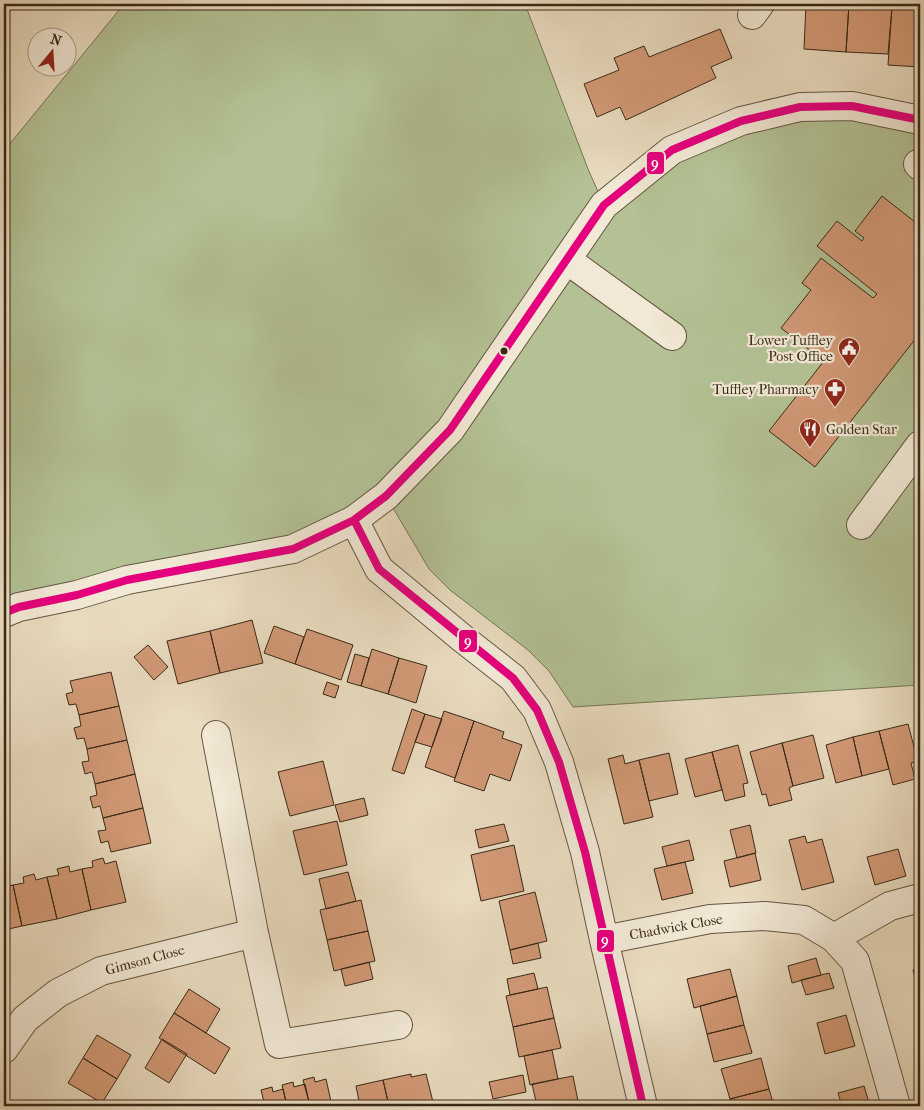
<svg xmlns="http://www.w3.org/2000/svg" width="924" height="1110" font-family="'IM FELL French Canon',serif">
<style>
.green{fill:#b3c194;stroke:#767555}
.building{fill:#d29976;stroke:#382916}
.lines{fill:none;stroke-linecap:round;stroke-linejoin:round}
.minor-casing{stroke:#645640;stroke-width:30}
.minor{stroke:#f1e8d5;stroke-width:28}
.bus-1-casing{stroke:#f1e8d5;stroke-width:11}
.bus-1{stroke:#e5007d;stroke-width:8}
.bus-dot{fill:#382916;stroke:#f1e8d5;stroke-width:2}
.labels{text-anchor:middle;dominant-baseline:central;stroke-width:4.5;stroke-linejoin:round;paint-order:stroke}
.poi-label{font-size:14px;fill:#382916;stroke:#f1e8d5;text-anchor:end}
.street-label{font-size:14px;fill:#382916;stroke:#f1e8d5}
.line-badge{stroke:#f1e8d5;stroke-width:2}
.badge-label{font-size:14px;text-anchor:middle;font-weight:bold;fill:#fff}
</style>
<rect width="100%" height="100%" fill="#e9dbbf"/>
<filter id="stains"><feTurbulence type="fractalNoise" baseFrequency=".004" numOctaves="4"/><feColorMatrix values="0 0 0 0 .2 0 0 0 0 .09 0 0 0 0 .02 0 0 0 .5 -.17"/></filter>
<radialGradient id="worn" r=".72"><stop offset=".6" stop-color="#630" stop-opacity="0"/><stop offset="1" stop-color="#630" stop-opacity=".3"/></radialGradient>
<path class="green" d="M124,4H525L588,169L604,205L672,150L800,107L920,120V685L573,707L549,671L528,650L450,590L429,569L386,496L354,520L4,613V151Z"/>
<path class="building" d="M806,4H849L846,52L804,49Z
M849,4L892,7L888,54L846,52Z
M892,7L920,9V67L888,65Z
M720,29L732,58L711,67L716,78L626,120L620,107L597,117L584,84L619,70L614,58L644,46L649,57Z
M882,196L920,226V333L815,467L769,431L824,361L781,328L811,290L802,283L821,258L873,298L877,294L817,246L837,221L862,241L864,238L855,231Z
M252,620L263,663L220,673L210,631Z
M274,626L304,637L295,664L264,653Z
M307,629L353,645L341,680L295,664Z
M210,631L220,673L178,684L167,641Z
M148,645L168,667L154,680L134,657Z
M372,649L399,658L388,694L361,686Z
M355,654L369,658L361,686L347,682Z
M399,658L427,666L416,703L388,694Z
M111,672L119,706L79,715L76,704L69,705L66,694L73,692L70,681Z
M327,682L339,686L335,698L323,694Z
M119,706L127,740L87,749L84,738L77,739L74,728L81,726L79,715Z
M412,709L425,714L404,774L392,770Z
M444,711L474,721L455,778L425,767Z
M425,714L442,719L432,747L415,742Z
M474,721L504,732L502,738L522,745L510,781L490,774L484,791L454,781Z
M908,724L918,762L911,763L915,779L893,785L879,731Z
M879,731L889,769L862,776L853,737Z
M813,735L824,778L793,786L782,743Z
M853,737L862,776L836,783L826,745Z
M127,740L135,774L95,784L92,772L85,774L82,762L89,761L87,749Z
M782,743L793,786L789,788L792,800L769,806L766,794L762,795L750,752Z
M738,745L748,783L743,784L745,796L725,801L712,752Z
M712,752L722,790L695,797L685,759Z
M669,753L678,794L649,801L639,760Z
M623,755L625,764L639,760L653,817L624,824L608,759Z
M323,761L334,805L290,816L278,772Z
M135,774L143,808L103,818L100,806L93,808L90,797L97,795L95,784Z
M364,798L368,815L340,822L335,805Z
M143,808L151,843L111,852L108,841L101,843L98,831L106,830L103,818Z
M337,821L347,865L304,875L293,831Z
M504,824L509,841L479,848L475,830Z
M750,825L756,853L737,858L730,830Z
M805,836L807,843L822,839L834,882L802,890L789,840Z
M689,840L694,860L667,866L662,847Z
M514,845L524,891L481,901L471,855Z
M898,849L906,876L875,885L867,857Z
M755,853L761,880L730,887L724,861Z
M103,858L105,864L116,861L126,902L91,910L82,869L93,867L92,861Z
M685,862L693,893L662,900L654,869Z
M69,866L70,872L82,869L91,910L57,919L47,877L59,875L57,869Z
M348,872L356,901L326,909L319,879Z
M34,874L36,880L47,877L57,919L22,926L13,885L24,883L23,877Z
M13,885L22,926L4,930V887Z
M535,892L547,941L510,950L499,901Z
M361,900L368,931L327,940L320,910Z
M368,931L375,961L334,971L327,940Z
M538,943L541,958L513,964L510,950Z
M816,958L821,975L792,983L788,966Z
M369,962L373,979L345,986L341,969Z
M920,968V997L913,970Z
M730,969L737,996L694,1008L687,979Z
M534,973L538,989L510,995L507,979Z
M829,973L834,988L806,995L801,980Z
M547,987L554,1018L513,1027L506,996Z
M189,989L220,1009L206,1033L174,1013Z
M737,996L744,1025L707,1034L700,1006Z
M174,1013L230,1048L215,1074L159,1038Z
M846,1015L855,1046L825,1054L817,1023Z
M554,1018L561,1048L519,1057L513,1027Z
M744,1025L752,1053L714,1062L707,1034Z
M97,1035L131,1055L117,1079L83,1058Z
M162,1039L187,1054L169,1083L145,1068Z
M552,1050L558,1079L530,1085L524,1056Z
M83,1058L117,1079L102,1103L68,1083Z
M761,1058L769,1089L730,1099L721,1069Z
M411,1074V1077L426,1074L434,1106H389L383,1080Z
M523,1075L526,1092L493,1099L489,1082Z
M573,1076L579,1106H537L532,1084Z
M314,1077L315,1082L326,1079L332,1106H310L303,1080Z
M383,1080L389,1106H360L356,1086Z
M293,1082L294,1087L305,1084L310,1106H287L282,1085Z
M864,1086L870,1106H842L838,1093Z
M272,1087L273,1092L283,1089L287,1106H265L261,1090Z
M769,1089L774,1106H732L730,1099Z"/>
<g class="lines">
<g class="minor-casing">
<path id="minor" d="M752,15L760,4
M918,164L920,166
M567,260L672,336
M354,520L379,569L462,638L513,678L537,710L559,762L585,852L604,940L643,1106
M861,525L920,445
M4,613L19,607L77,595L127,580L293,549L354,520L386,496L450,430L604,205L672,150L741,121L800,107L852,106L920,120
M216,735L254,933L279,1044L398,1025
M834,938L890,906L920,898
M604,940L710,919L765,916L804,920L834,938L855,961L896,1106
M4,1049L25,1019L58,993L101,971L254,933"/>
</g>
<use href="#minor" class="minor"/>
<g class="bus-1-casing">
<path id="bus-1" d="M354,520L379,569L513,678L537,710L559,762L585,852L643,1106
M4,613L19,607L77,595L127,580L293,549L354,520L386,496L450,430L604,205L672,150L741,121L800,107L852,106L920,120"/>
</g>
<use href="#bus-1" class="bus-1"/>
</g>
<defs>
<g id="civic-pin" transform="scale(1.125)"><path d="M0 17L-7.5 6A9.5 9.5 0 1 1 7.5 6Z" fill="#8f2418" stroke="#f1e8d5"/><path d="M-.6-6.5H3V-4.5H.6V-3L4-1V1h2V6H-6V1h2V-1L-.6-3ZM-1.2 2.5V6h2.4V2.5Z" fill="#fff"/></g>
<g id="pharmacy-pin" transform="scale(1.125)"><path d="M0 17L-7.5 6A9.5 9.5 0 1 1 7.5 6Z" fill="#8f2418" stroke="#f1e8d5"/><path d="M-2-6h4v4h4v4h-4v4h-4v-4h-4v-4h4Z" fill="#fff"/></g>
<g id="restaurant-pin" transform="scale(1.125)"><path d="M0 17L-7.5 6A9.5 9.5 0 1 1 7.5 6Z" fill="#8f2418" stroke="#f1e8d5"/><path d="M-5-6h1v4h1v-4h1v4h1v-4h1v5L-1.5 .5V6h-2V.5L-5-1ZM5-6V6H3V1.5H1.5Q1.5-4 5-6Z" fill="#fff"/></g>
</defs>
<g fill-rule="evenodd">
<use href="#civic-pin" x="849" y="348"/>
<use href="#pharmacy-pin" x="835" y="389"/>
<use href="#restaurant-pin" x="810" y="429"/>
</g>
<circle class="bus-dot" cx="504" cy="351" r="4.5"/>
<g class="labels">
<g class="poi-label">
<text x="833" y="340">Lower Tuffley<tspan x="833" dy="16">Post Office</tspan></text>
<text x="819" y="389">Tuffley Pharmacy</text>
<text x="826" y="429" text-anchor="start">Golden Star</text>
</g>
<g class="street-label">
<text transform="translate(676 927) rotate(-10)">Chadwick Close</text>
<text transform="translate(145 960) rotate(-15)">Gimson Close</text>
</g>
</g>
<g class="line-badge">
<rect x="646" y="151" width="19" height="24" rx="5" fill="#e5007d"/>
<rect x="458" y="629" width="20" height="24" rx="5" fill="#e5007d"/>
<rect x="596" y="929" width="19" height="24" rx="5" fill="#e5007d"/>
</g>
<g class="badge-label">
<text x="655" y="168">9</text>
<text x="468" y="646">9</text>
<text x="605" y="945">9</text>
</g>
<rect width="924" height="1110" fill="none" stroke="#e9dbbf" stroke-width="20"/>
<rect x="5" y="5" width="914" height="1100" fill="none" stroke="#382916" stroke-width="2.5"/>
<rect x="10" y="10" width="904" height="1090" fill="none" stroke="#382916"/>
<g transform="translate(52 52) rotate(18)"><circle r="24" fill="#f1e8d5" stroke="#a79c89"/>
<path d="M0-4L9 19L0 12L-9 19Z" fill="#8f2418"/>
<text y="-8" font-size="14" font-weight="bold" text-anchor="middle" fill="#382916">N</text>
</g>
<rect width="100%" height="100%" filter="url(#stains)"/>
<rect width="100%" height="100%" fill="url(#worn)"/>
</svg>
